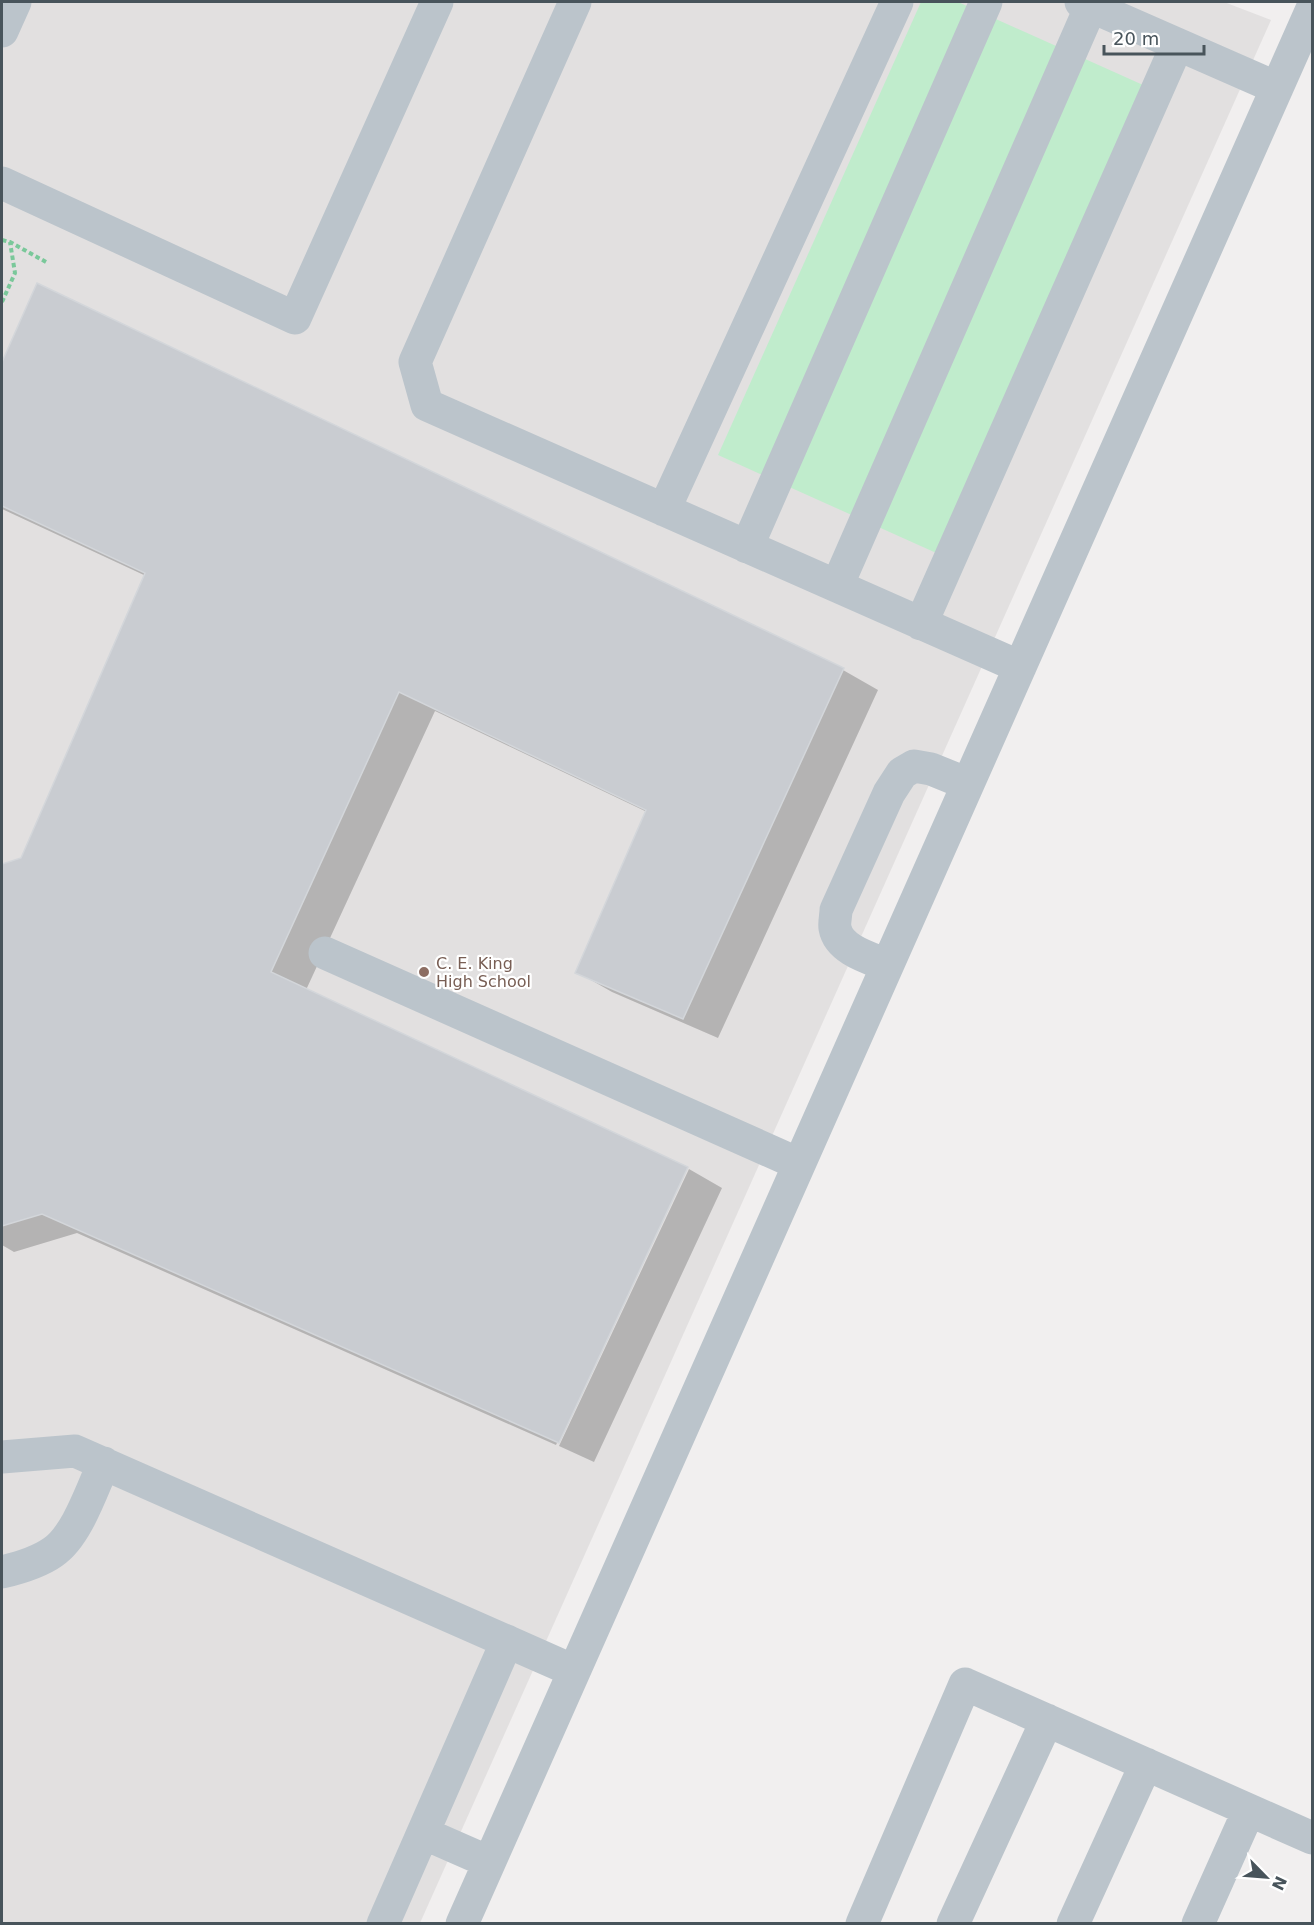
<svg xmlns="http://www.w3.org/2000/svg" width="1314" height="1925" font-family="'DejaVu Sans',sans-serif">
<style>
.education{fill:#e2e0e0}
.green{fill:#c0eccc}
.shadow{fill:#0003}
.building{fill:#c9ccd1;stroke:#d3d6da;stroke-width:1.5}
.lines{fill:none;stroke-linecap:round;stroke-linejoin:round}
.path{stroke:#7ac89a;stroke-width:4;stroke-dasharray:4.5 3;stroke-linecap:butt}
.minor{stroke:#bbc4cb;stroke-width:33}
.education-dot{fill:#8d6e63;stroke:#fff;stroke-width:2}
.labels{text-anchor:middle;dominant-baseline:central;stroke-width:4.5;stroke-linejoin:round;paint-order:stroke}
.education-label{font-size:16px;fill:#785e54;stroke:#fff;text-anchor:start}
</style>
<rect width="100%" height="100%" fill="#f1efef"/>
<path class="education" d="M2,2H1224L1271,20L420,1923L2,1924Z"/>
<path class="green" d="M921,2H958L1152,89L943,556L718,455Z"/>
<path class="shadow" d="M38,285L843,670L878,690L718,1038L612,992L577,972L647,812L435,711L306,990L688,1168H685L556,1445L77,1233L14,1252L2,1245V865L22,860L146,576L2,509V366Z
M689,1169L722,1188L594,1462L559,1446Z"/>
<path class="building" d="M37,283L844,668L683,1019L575,973L646,810L399,692L271,972L688,1167L559,1443L42,1214L2,1226V864L21,858L145,573L2,506V362Z"/>
<g class="lines">
<path class="path" d="M2,240L10,242L46,262
M2,302L15,273L10,242"/>
<path class="minor" d="M575,2L415,362L427,405L1020,667
M1081,2L1277,88
M2,31L15,2
M2,183L295,318L437,2
M664,510L897,2
M747,547L986,2
M837,586L1091,6
M921,624L1177,45
M325,953L799,1164
M887,965C870,958 839,950 835,928C834,923 836,915 836,910L889,793L902,773L914,766L931,769L968,784
M2,1457L75,1451L574,1671
M2,1572C19,1568 39,1562 53,1552C77,1536 92,1489 104,1463
M423,1833L489,1862
M383,1924L507,1641
M462,1924L1312,9
M862,1924L965,1684L1312,1838
M953,1924L1047,1720
M1073,1924L1146,1764
M1198,1924L1249,1810"/>
</g>
<circle class="education-dot" cx="424" cy="972" r="6"/>
<g class="labels">
<g class="education-label">
<text x="436" y="963">C. E. King<tspan x="436" dy="18">High School</tspan></text>
</g>
</g>
<rect width="1314" height="1925" fill="none" stroke="#48545b" stroke-width="6"/>
<g transform="translate(1266 1877) rotate(115)" stroke="#ffffff" stroke-width="4.5" paint-order="stroke">
<path d="M0-4.5L10 22L0 15L-10 22Z" fill="#48545b"/>
<text y="-9" font-size="16" font-weight="bold" text-anchor="middle" fill="#48545b">N</text>
</g>
<path d="M1104 45v9h100v-9" fill="none" stroke="#48545b" stroke-width="3"/>
<text x="1113" y="45" font-size="18" fill="#48545b" stroke="#ffffff" stroke-width="4.5" paint-order="stroke">20 m</text>
</svg>
